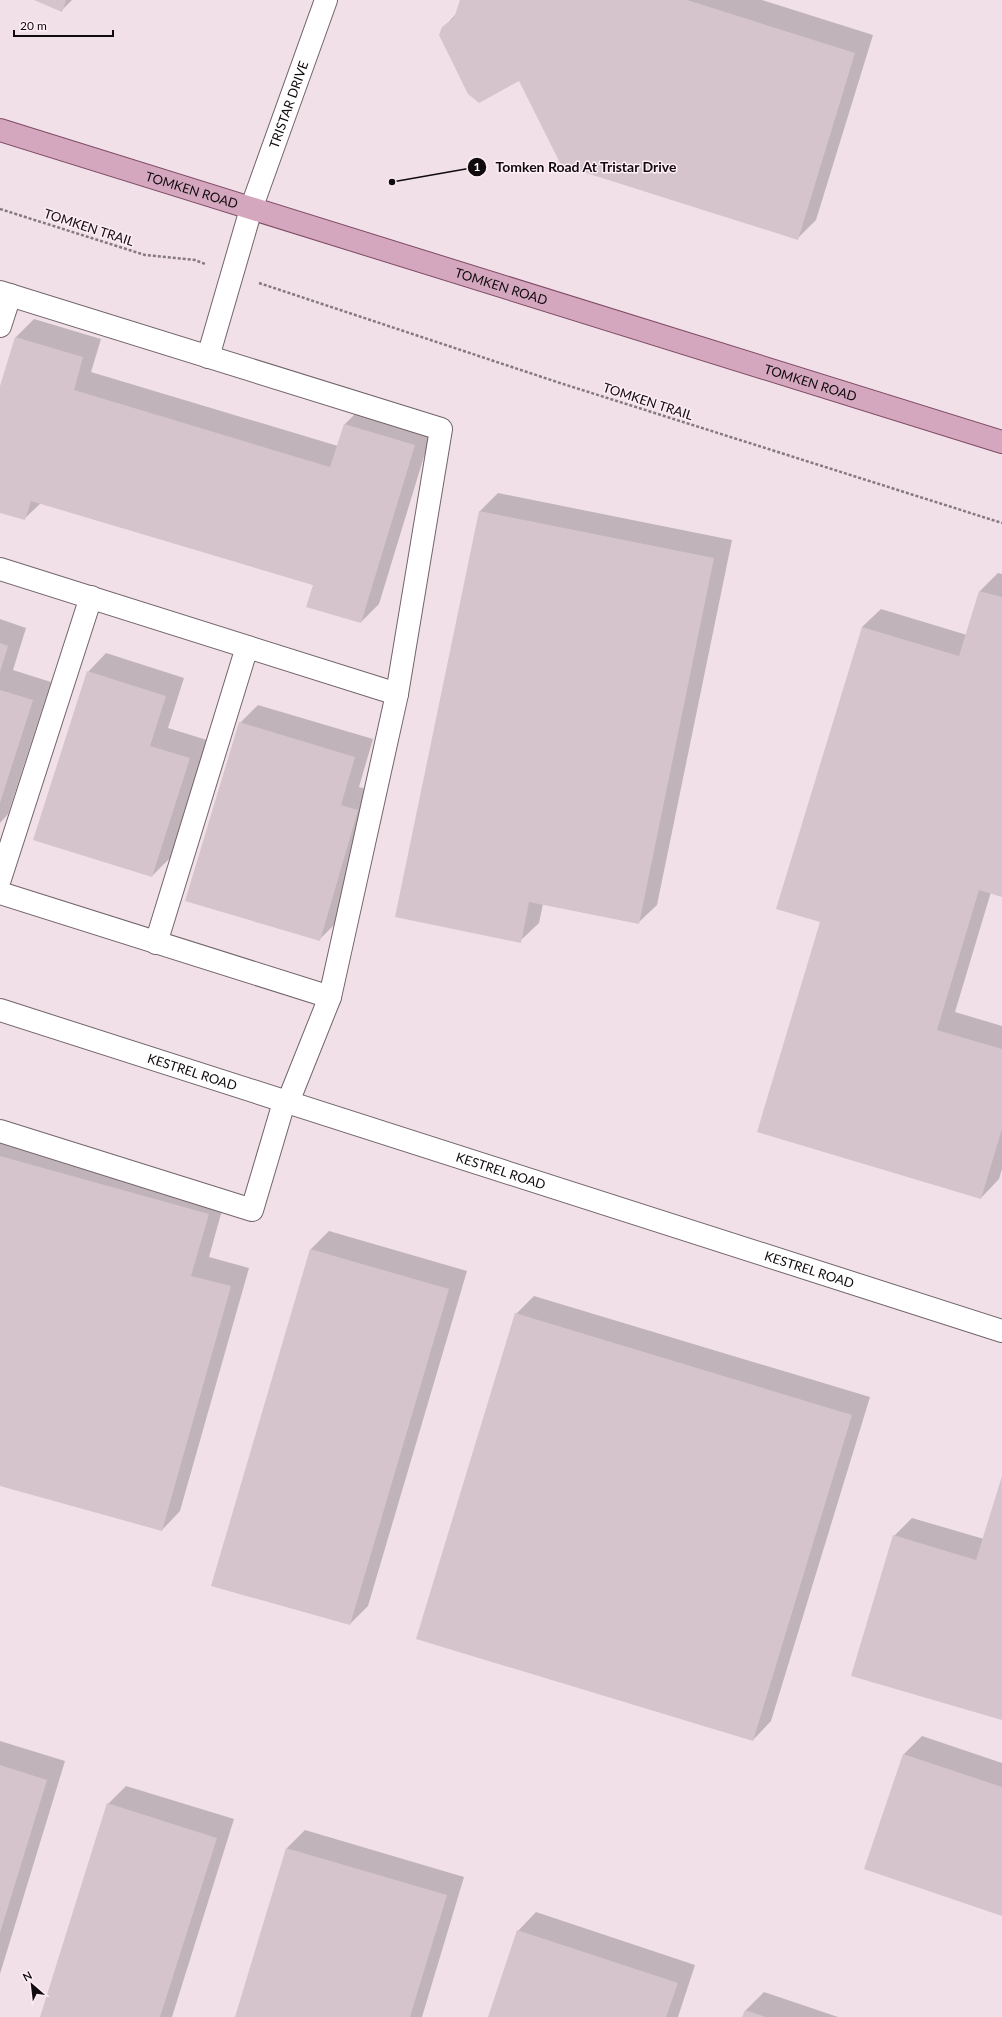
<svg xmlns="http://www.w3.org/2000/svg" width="1002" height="2017" font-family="Lato,sans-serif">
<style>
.shadow{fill:#0003}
.building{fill:#d5c4cc}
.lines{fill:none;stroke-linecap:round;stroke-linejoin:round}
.minor-casing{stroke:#72646a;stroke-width:24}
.major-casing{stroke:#7d4a63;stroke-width:24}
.path{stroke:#84797e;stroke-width:2.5;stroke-dasharray:3 2;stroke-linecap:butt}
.minor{stroke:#fff;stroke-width:22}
.major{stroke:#d4a7be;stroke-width:22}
.labels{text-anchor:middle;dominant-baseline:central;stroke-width:3;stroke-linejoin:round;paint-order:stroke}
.street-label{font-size:13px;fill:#100b0d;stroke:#feedf5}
.leader{fill:none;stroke:#100b0d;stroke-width:1.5}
.callout-dot{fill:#100b0d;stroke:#feedf5;stroke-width:1.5}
.mark-label{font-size:12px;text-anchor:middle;font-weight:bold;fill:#fff}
.callout-label{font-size:14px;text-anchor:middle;font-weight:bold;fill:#100b0d;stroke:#feedf5;stroke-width:3;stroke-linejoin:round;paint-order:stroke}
</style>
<rect width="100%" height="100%" fill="#f1e0e8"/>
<path class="shadow" d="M36,0H72L61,11Z
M461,0H762L873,35L816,220L798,238L519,79L443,28L456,14Z
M34,319L101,339L91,372L338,446L345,424L363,406L433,427L379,604L361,622L314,585L41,503L24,519L0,511V390L16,337Z
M498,493L732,540L657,905L638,923L543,904L539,923L520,941L480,511Z
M998,573L1002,574V896L991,892L955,1012L1002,1026V1169L999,1179L981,1198L821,921L862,627L881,609L967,635L980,591Z
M0,619L26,628L13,670L51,682L8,814L0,823Z
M106,653L184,678L168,728L207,740L170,858L152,876L88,672Z
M258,705L373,739L359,787L376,792L338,921L319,940L240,723Z
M0,1133L226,1196L209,1257L249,1268L180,1511L162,1530L0,1485Z
M329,1231L467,1271L368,1606L350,1624L311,1249Z
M534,1296L870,1397L771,1721L753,1740L516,1314Z
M1002,1478V1719L894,1536L912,1518L984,1539Z
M922,1736L1002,1763V1915L865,1869L904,1754Z
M0,1741L65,1761L0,1974Z
M126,1786L234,1819L172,2017H41L108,1804Z
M305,1830L464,1877L422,2017H236L287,1848Z
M536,1912L695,1965L678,2017H489L518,1931Z
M764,1992L838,2017H743L746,2010Z"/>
<path class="building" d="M34,0H66L62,12Z
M460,0H687L855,53L798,240L561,165L519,81L479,103L468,94L439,35L442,27L454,18Z
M15,337L83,357L74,390L330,467L344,424L415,445L361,623L306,607L313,585L31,501L25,520L0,513V386Z
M479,511L714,558L639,924L529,902L521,943L395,917Z
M979,591L1002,597V897L979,890L937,1030L1002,1049V1129L981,1199L757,1132L820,922L776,909L862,627L959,656Z
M0,643L8,646L0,672Z
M87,671L166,696L150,746L190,758L152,877L33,840Z
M0,690L33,700L0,803Z
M239,722L355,757L341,805L358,810L320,941L185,901Z
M0,1156L209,1214L191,1276L231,1286L162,1531L0,1486Z
M310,1249L449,1289L350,1625L211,1586Z
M515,1313L852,1415L753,1741L416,1639Z
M1002,1476V1720L851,1676L893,1535L976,1560Z
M903,1754L1002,1787V1916L864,1869Z
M0,1765L47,1780L0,1933Z
M107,1803L217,1838L160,2017H40Z
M286,1848L447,1895L410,2017H235Z
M517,1930L678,1983L666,2017H488Z
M745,2010L766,2017H742Z"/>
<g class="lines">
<g class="minor-casing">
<g id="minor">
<path d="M0,292L441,429L397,694L330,997L288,1102L282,1109L252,1210L0,1131"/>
<path d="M0,326L10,295"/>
<path id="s1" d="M208,357L251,209L326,0"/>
<path d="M0,569L397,694"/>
<path d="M0,879L91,597"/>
<path d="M0,893L330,997"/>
<path d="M156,943L247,647"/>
<path id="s2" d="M0,1010L1002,1331"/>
</g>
</g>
<g class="major-casing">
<g id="major">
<path id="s3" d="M0,130L1002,442"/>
</g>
</g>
<path class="path" d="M0,209L145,255L195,260L205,264
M259,283L560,383L1002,523"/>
<use href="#minor" class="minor"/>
<use href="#major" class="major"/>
</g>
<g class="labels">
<g class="street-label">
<text stroke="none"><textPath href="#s1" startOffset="265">TRISTAR DRIVE</textPath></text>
<text stroke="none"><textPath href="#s3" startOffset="201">TOMKEN ROAD</textPath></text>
<text transform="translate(89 227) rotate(18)">TOMKEN TRAIL</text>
<text stroke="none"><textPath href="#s3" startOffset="525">TOMKEN ROAD</textPath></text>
<text stroke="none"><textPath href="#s3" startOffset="849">TOMKEN ROAD</textPath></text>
<text transform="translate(648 401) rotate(18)">TOMKEN TRAIL</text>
<text stroke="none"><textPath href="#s2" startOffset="202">KESTREL ROAD</textPath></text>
<text stroke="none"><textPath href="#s2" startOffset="526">KESTREL ROAD</textPath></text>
<text stroke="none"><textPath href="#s2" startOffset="850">KESTREL ROAD</textPath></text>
</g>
</g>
<path class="leader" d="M392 182L477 167"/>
<g class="callout-dot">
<circle cx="392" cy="182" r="4"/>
<circle cx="477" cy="167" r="10"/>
</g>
<g class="mark-label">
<text x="477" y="171">1</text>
</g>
<g class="callout-label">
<text x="586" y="172">Tomken Road At Tristar Drive</text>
</g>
<g transform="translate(32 1985) rotate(332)" stroke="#feedf5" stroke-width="3" paint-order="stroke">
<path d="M0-3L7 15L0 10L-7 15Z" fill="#100b0d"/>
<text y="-6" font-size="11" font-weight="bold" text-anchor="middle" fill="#100b0d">N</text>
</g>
<path d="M14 30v6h99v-6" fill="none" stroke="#100b0d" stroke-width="2"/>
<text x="20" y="30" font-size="12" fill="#100b0d" stroke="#feedf5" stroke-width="3" paint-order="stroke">20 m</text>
</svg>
